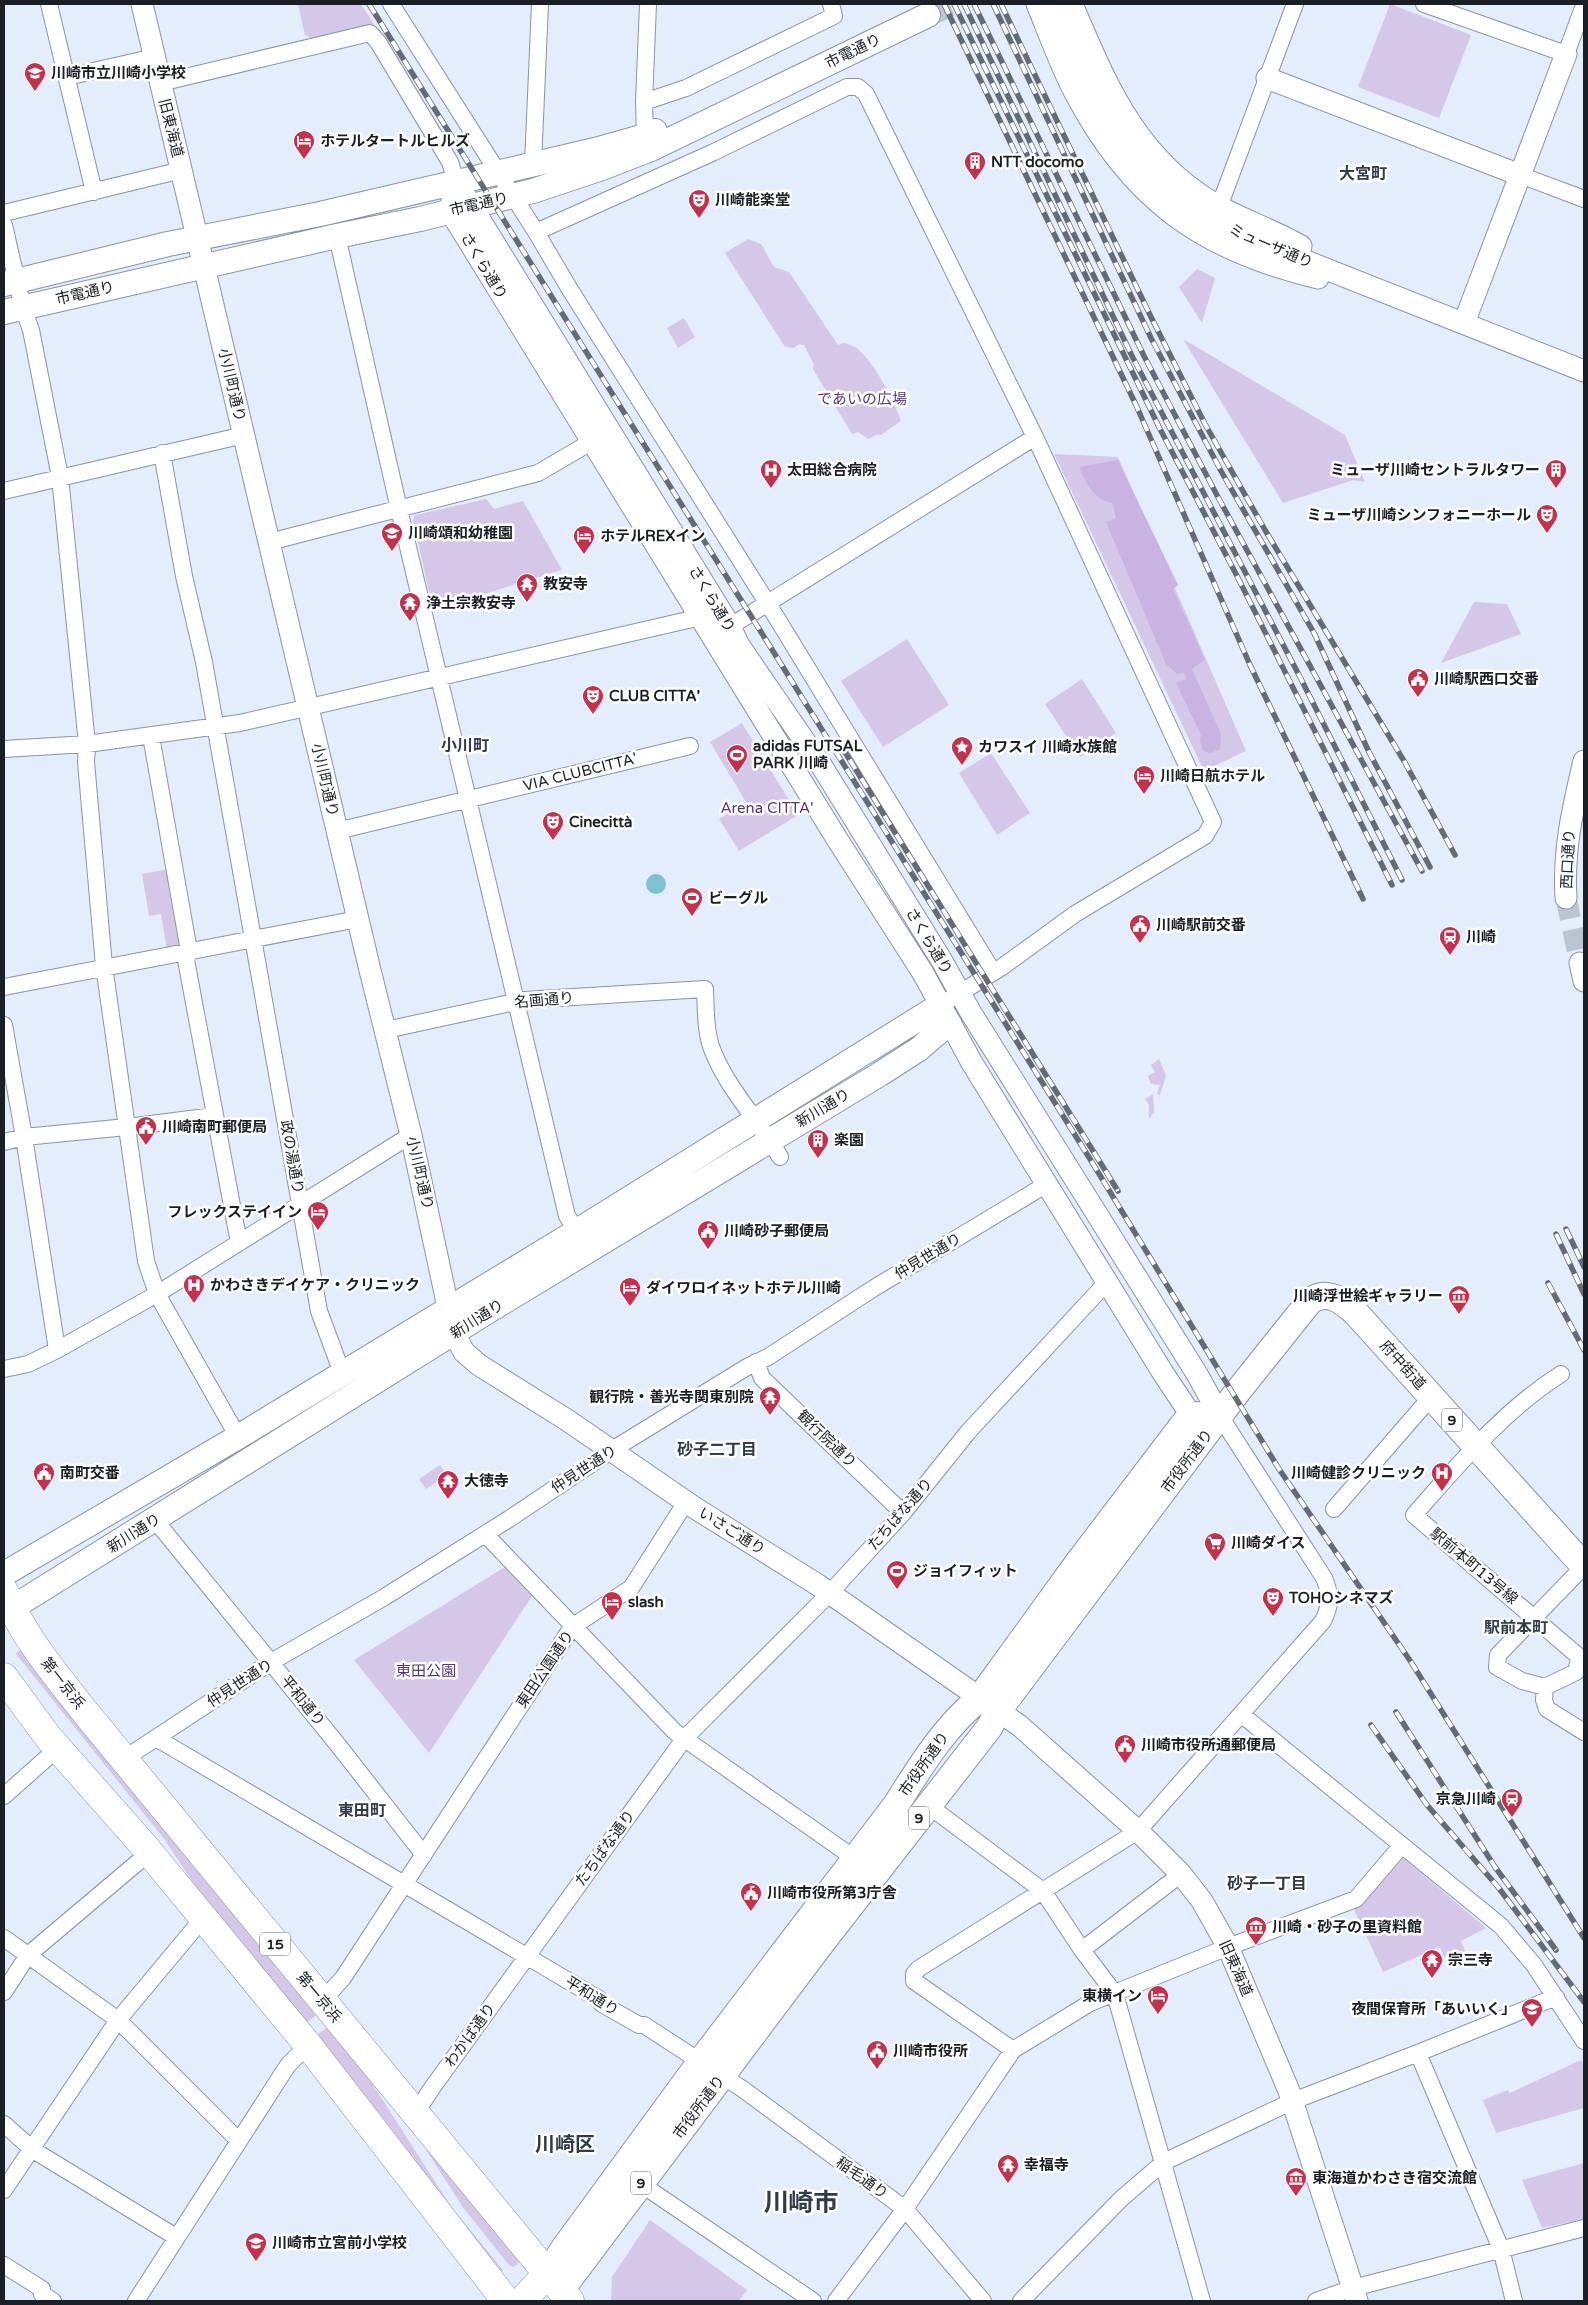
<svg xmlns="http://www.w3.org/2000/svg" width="1588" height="2305" font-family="'Varela Round','Noto Sans JP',sans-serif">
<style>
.green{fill:#d5c7e8}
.forest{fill:#c9b3e3}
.water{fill:#7ec2d0}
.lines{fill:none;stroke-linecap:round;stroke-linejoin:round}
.tertiary-tunnel{stroke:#bbc4d1;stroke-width:21;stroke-dasharray:21 11;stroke-linecap:butt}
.secondary-tunnel{stroke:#bbc4d1;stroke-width:24;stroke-dasharray:24 12;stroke-linecap:butt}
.minor-casing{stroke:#8994a5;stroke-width:18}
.tertiary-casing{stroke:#8994a5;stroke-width:23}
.secondary-casing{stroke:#8994a5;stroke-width:26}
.primary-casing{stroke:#8994a5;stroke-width:28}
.trunk-casing{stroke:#8994a5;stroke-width:29}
.minor{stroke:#fff;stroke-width:16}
.tertiary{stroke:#fff;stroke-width:21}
.secondary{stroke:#fff;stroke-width:24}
.primary{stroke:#fff;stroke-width:26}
.trunk{stroke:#fff;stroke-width:28}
.rail-casing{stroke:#646b74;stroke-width:5.5}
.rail{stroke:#fff;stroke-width:4;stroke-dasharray:11;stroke-linecap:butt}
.labels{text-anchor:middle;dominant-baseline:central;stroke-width:5;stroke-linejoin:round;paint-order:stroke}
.shield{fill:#fff;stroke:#5f6266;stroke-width:1}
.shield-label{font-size:14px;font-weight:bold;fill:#1a1f25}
.street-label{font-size:15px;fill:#1a1f25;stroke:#fff}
.poi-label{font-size:15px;font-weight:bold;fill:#1a1f25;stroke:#fff;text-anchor:start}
.park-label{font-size:15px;fill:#553773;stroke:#fff}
.neighbourhood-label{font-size:16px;font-weight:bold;fill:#313b49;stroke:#fff}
.district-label{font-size:20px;font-weight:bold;fill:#313b49;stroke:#fff}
.town-label{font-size:25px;font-weight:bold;fill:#313b49;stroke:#fff}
</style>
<rect width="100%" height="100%" fill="#e3edfc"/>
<path class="green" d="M298,4H361L374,24L311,38L305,35Z
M1390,4L1471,35L1439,118L1358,87Z
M748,239L761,244L774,267L789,272L838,345L844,343C847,344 852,345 855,347C872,358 895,402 901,421L881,435H876L868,439L858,432L852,434L813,369L814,365L804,345L799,344L794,348L785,347L725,253Z
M1197,269L1215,278L1202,323L1179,287Z
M684,318L695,337L678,348L667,328Z
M1183,339L1345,435L1365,482L1353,480L1283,503Z
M1054,454L1118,457L1246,751L1204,771Z
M486,499L494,509L523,501L562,570L441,607L432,605L413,520L415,515Z
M1474,602L1507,604L1521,634L1441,663Z
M907,639L949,705L883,747L841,681Z
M1082,679L1116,733L1080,757L1045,704Z
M742,723L798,815L739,851L719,819L746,802L710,742Z
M991,753L1030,813L997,835L959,773Z
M169,869L183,947L167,950L161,914L149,916L142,874Z
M1159,1059L1166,1076L1160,1095L1157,1094L1160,1085L1151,1084L1148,1076L1155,1072L1151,1065Z
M1153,1094L1154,1112L1149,1119V1105L1145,1099Z
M440,1465L447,1475L426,1489L419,1479Z
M505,1567L532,1596L429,1753L354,1660Z
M21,1649L183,1853L316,2015L306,2023L202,1896L165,1840L16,1654Z
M1401,1856L1486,1928L1461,1941L1469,1961L1454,1969L1448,1954L1444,1957L1440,1947L1383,1972L1353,1907Z
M327,2027L362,2068L452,2208L503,2270L501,2272L455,2215L393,2131L317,2035Z
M1581,2060L1584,2067V2108L1496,2133L1483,2100L1508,2090L1510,2093Z
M418,2137L518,2259V2264L513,2267L509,2265L462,2206Z
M1584,2163V2219L1542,2228L1522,2180Z
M650,2220L747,2290L739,2301H613L611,2299L612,2277Z"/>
<path class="forest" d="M1118,460L1178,585L1173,589L1205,660L1192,669L1221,734L1220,749L1211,753L1203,751L1200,741L1201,735L1176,683L1186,679L1184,673L1177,674L1166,664L1106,522L1116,518L1112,503C1093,500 1086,482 1079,467Z"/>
<path class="water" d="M646 884a10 10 0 1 1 20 0a10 10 0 1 1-20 0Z"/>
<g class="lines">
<path class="tertiary-tunnel" d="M1566,898L1580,963"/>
<path class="secondary-tunnel" d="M928,15L951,4"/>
<g class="minor-casing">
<path id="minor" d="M49,4L94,192
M391,4L536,232L569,288L778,620L993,972
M1424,4L1566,54L1584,5
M67,77L155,57
M160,83L370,33L378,42L450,162L456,181
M644,102L686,88L834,16L831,4
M645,136L644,102L648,4
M533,164L540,4
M1520,175L1584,199
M1219,207L1295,4
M4,213L182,170
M4,225L23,308L31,330L60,477L87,744L86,762L104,966L146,1261L157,1294L238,1437
M536,232L714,152L847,87H858L866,94L1035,437L1213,822L1205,836L1075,914L1002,967L939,1006
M337,236L399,509L567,1216L577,1231
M162,453L184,576L204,662L319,1311L342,1373
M4,491L244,435
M269,542L538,473L591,442
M721,632L1035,437
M151,736L189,951L186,960L239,1243
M4,749L87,744L240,723L701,617
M337,831L690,746
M4,987L358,919
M4,1025L24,1137L57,1350
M386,1030L524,1000L705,989C706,1010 705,1035 714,1054C730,1092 760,1122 780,1157
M4,1142L24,1137L127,1127L214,1116
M756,1362L762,1378L903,1513
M4,1369L28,1364L57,1350L157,1294L411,1135
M1561,1374C1504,1410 1458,1465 1414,1515L1577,1655L1579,1659L1576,1672L1545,1687L1522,1681L1497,1667L1498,1655L1584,1566
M1334,1509L1431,1397
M155,1520L338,1745L424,1855
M485,1534L675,1732L854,1858
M1545,1687L1544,1700L1547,1709L1584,1732
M1241,1714L1501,1926L1534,1965L1584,2041
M156,1738L599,1999L602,2004L639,2025H644L744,2090L905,2209L983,2301
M124,1759L271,1662L383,1598L509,1519L612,1450L747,1367L768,1357L874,1288L1047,1184
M4,1796L58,1748
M929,1806L1043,1891L1082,1950L1115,1994L1202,2301
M4,1938L118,2020L239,2141
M1082,1950L1181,1874
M4,1992L28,1955L150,1852
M322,2001L343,1978L572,1627L631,1588L686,1502
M1013,2050L914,1981V1974L918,1969L1138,1831L1323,1621C1331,1605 1331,1594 1324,1578L1220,1416
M1418,2053L1501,2249L1514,2301
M415,2114L432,2088L684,1739L829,1594L903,1513L968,1432L1108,1281
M4,2124L33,2150L176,2237
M641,2184L813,2301
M4,2190L118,2020L204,1917
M4,2265L42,2289V2294L53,2301
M136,2301L288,2065L308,2045
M836,2301L905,2209L1013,2050L1090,2003L1228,1947L1356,1899L1402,1845
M1021,2301L1122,2198L1164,2162L1293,2101L1418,2053L1556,1997
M1316,2301L1353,2288L1584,2228"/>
</g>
<g class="tertiary-casing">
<path id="tertiary" d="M142,4L369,966L411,1135L448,1307L454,1333L464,1352L479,1365L567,1420L695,1508L818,1585L1020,1726L1138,1831L1181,1874L1202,1901L1228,1947L1289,2091L1357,2301
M1037,4C1049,33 1060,64 1074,91C1130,199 1201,250 1318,278
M1056,4L1078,62L1099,106L1126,148L1179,201L1213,221L1250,239L1584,371
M1072,4C1103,77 1131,147 1199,194C1230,216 1268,227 1301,246
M1267,78L1520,175
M456,181L730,626L738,644L821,765L942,961L971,1013L1197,1374L1220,1416
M453,196L450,211L837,839L923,973L972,1063L1163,1373L1191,1415
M1464,323L1566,54
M1566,898C1563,849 1573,808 1584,761
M1580,963L1584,981"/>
</g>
<g class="secondary-casing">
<path id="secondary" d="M4,284L168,244L320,214L595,150L645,136L655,131
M4,312L337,236L420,219L533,191L602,168L651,149L928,15
M4,1574L238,1437L577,1231L939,1006
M4,1613L490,1310L880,1074L919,1049L949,1023"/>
</g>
<g class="primary-casing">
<path id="primary" d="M547,2274L565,2247L701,2061L896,1805C920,1767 944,1727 980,1698L1077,1564L1182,1426L1191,1415L1220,1416
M561,2290L820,1945L989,1728L998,1711L1238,1391L1310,1301C1327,1289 1341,1300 1355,1312L1584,1566"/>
</g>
<g class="trunk-casing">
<path id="trunk" d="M4,1591C23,1636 55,1674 85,1712L570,2301
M4,1677L48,1737L145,1847L308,2045L506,2301
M522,2301L547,2274"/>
</g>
<use href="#minor" class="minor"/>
<use href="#tertiary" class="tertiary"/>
<use href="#secondary" class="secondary"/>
<use href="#primary" class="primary"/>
<use href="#trunk" class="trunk"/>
<g class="rail-casing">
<path id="rail" d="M369,4L1090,1159L1279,1469L1411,1662L1584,1938
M944,4L1136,405L1250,665L1363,899
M954,4L1159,427L1236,574L1392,885
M964,4L1132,356L1300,677L1402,880
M974,4L1144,356L1219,499L1422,871
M993,4L1151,338L1221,471L1314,633L1369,752L1430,867
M1001,4L1151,317L1205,424L1265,530L1404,761L1455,855
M838,741L1118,1191
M1566,1229L1584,1267
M1556,1234L1584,1294
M1548,1283L1584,1350
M1396,1712L1495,1867L1556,1950
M1371,1725L1427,1805L1498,1887L1584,2002"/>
</g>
<use href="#rail" class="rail"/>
</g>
<defs>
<g id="school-pin" transform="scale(1.125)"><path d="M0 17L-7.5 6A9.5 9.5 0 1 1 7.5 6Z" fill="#c3324d" stroke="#fff"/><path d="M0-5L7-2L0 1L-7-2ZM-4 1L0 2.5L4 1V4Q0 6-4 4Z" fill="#fff"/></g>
<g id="hotel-pin" transform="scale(1.125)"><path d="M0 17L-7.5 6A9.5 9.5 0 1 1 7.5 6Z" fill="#c3324d" stroke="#fff"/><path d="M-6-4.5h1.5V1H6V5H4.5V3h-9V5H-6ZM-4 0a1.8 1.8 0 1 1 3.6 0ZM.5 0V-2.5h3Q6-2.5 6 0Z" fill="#fff"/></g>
<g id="building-pin" transform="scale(1.125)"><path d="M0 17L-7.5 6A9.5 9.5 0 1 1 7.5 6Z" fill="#c3324d" stroke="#fff"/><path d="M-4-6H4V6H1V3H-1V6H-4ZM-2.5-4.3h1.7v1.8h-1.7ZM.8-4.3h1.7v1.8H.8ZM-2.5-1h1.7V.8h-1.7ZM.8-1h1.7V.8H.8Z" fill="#fff"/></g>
<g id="theatre-pin" transform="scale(1.125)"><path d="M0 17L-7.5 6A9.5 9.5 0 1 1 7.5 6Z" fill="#c3324d" stroke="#fff"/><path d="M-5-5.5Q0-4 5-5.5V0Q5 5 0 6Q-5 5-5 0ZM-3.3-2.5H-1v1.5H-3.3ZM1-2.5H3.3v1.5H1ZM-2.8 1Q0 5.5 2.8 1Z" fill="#fff"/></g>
<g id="hospital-pin" transform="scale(1.125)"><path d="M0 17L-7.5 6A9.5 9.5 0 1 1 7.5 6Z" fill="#c3324d" stroke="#fff"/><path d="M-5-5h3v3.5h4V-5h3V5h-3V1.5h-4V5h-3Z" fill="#fff"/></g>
<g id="temple-pin" transform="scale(1.125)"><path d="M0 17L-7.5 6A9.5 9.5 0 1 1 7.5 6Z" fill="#c3324d" stroke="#fff"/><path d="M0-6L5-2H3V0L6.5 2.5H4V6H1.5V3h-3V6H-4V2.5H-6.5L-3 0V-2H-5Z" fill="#fff"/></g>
<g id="civic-pin" transform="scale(1.125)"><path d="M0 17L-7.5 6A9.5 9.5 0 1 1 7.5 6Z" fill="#c3324d" stroke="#fff"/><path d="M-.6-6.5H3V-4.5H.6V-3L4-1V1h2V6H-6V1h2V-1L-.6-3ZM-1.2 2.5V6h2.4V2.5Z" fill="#fff"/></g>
<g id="sight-pin" transform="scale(1.125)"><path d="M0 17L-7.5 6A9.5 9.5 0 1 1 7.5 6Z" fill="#c3324d" stroke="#fff"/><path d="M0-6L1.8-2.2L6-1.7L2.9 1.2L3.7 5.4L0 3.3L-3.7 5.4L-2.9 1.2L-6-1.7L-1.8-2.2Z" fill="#fff"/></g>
<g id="stadium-pin" transform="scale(1.125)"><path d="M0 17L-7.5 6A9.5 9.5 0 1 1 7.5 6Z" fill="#c3324d" stroke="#fff"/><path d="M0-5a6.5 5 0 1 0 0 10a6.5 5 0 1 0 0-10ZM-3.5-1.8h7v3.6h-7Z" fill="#fff"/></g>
<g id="station-pin" transform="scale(1.125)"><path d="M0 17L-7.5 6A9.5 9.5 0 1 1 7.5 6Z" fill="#c3324d" stroke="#fff"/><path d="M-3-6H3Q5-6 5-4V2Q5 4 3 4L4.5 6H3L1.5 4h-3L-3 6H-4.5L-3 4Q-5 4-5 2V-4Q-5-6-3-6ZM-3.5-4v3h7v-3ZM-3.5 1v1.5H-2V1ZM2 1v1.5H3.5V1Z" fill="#fff"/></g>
<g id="museum-pin" transform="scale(1.125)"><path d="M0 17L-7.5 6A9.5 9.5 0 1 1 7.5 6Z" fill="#c3324d" stroke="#fff"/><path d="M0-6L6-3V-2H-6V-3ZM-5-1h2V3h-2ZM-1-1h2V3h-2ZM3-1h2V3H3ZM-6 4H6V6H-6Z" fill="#fff"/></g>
<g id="supermarket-pin" transform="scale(1.125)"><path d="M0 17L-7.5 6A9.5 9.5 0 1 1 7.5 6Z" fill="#c3324d" stroke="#fff"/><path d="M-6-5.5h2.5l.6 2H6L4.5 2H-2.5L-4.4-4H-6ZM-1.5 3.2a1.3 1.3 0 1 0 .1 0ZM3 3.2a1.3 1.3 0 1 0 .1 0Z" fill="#fff"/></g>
</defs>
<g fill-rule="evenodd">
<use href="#school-pin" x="35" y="73"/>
<use href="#hotel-pin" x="304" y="141"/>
<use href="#building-pin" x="975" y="162"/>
<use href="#theatre-pin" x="699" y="200"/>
<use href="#hospital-pin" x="771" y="470"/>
<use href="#building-pin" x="1556" y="470"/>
<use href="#theatre-pin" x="1547" y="515"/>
<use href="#school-pin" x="392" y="533"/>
<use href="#hotel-pin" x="584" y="536"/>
<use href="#temple-pin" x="527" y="584"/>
<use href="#temple-pin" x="410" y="603"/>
<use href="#civic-pin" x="1418" y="679"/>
<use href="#theatre-pin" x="593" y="696"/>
<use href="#sight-pin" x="962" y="747"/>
<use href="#stadium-pin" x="737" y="755"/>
<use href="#hotel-pin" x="1144" y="776"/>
<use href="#theatre-pin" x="553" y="822"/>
<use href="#stadium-pin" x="692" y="898"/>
<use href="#civic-pin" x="1140" y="925"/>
<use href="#station-pin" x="1450" y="937"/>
<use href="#civic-pin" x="146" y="1127"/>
<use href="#building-pin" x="818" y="1140"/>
<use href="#hotel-pin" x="318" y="1212"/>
<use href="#civic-pin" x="708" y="1231"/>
<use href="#hospital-pin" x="194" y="1285"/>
<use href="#hotel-pin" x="630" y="1288"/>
<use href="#museum-pin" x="1459" y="1296"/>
<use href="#temple-pin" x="770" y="1397"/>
<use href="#civic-pin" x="44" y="1473"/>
<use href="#hospital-pin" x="1442" y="1473"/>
<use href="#temple-pin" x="448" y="1481"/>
<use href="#supermarket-pin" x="1215" y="1543"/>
<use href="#stadium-pin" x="897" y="1571"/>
<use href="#theatre-pin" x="1273" y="1598"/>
<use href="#hotel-pin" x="612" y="1602"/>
<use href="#civic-pin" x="1125" y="1745"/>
<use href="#station-pin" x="1512" y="1799"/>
<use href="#civic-pin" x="751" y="1893"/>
<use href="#museum-pin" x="1256" y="1927"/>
<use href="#temple-pin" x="1432" y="1960"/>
<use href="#hotel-pin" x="1158" y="1996"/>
<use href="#school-pin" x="1532" y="2009"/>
<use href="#civic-pin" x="877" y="2051"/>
<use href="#temple-pin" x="1008" y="2165"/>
<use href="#museum-pin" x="1296" y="2178"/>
<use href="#school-pin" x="256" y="2243"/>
</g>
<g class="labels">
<g class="shield">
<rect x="1442" y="1408.5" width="20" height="23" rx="4"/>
<rect x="909" y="1806.5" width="20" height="23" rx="4"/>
<rect x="260" y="1932.5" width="30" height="23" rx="4"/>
<rect x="631" y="2171.5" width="20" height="23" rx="4"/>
</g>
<g class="shield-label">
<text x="1452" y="1420">9</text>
<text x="919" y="1818">9</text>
<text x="275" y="1944">15</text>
<text x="641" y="2183">9</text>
</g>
<g class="street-label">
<text transform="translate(853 51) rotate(-26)">市電通り</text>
<text transform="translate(171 128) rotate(76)">旧東海道</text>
<text transform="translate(479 204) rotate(-13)">市電通り</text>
<text transform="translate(1271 246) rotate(23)">ミューザ通り</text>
<text transform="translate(484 266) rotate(59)">さくら通り</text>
<text transform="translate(85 293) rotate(-13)">市電通り</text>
<text transform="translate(232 385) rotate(77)">小川町通り</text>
<text transform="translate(712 599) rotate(59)">さくら通り</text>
<text transform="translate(580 772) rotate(-14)">VIA CLUBCITTA'</text>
<text transform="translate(325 780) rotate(77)">小川町通り</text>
<text transform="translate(1568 859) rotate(-87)">西口通り</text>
<text transform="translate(929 941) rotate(59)">さくら通り</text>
<text transform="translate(544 1000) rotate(-5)">名画通り</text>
<text transform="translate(823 1108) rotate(-31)">新川通り</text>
<text transform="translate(292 1157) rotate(80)">政の湯通り</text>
<text transform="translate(420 1173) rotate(77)">小川町通り</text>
<text transform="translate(928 1256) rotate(-31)">仲見世通り</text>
<text transform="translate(477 1319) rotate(-32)">新川通り</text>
<text transform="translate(1403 1365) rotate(48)">府中街道</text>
<text transform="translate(827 1439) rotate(44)">観行院通り</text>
<text transform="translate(1187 1461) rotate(-53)">市役所通り</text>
<text transform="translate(584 1469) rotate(-33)">仲見世通り</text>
<text transform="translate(900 1514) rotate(-49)">たちばな通り</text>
<text transform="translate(732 1531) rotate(32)">いさご通り</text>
<text transform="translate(134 1533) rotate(-32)">新川通り</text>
<text transform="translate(1474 1566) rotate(40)">駅前本町13号線</text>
<text transform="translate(545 1669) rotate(-56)">東田公園通り</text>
<text transform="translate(63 1683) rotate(52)">第一京浜</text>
<text transform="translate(240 1683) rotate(-33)">仲見世通り</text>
<text transform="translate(303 1701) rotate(51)">平和通り</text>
<text transform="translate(924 1764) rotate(-55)">市役所通り</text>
<text transform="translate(605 1848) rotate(-54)">たちばな通り</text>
<text transform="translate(1236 1968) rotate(66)">旧東海道</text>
<text transform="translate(592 1996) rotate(32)">平和通り</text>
<text transform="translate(319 1997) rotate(50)">第一京浜</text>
<text transform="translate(470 2035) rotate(-54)">わかば通り</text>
<text transform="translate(699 2107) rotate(-53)">市役所通り</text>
<text transform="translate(862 2178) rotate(36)">稲毛通り</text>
</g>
<g class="poi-label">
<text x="51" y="73">川崎市立川崎小学校</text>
<text x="320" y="141">ホテルタートルヒルズ</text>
<text x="991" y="162">NTT docomo</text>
<text x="715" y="200">川崎能楽堂</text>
<text x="787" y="470">太田総合病院</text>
<text x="1540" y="470" text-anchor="end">ミューザ川崎セントラルタワー</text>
<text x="1531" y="515" text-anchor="end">ミューザ川崎シンフォニーホール</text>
<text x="408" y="533">川崎頌和幼稚園</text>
<text x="600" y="536">ホテルREXイン</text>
<text x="543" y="584">教安寺</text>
<text x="426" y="603">浄土宗教安寺</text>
<text x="1434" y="679">川崎駅西口交番</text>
<text x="609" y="696">CLUB CITTA'</text>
<text x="753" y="746">adidas FUTSAL<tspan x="753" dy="17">PARK 川崎</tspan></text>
<text x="978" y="747">カワスイ 川崎水族館</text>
<text x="1160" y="776">川崎日航ホテル</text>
<text x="569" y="822">Cinecittà</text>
<text x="708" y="898">ビーグル</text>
<text x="1156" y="925">川崎駅前交番</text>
<text x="1466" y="937">川崎</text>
<text x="162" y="1127">川崎南町郵便局</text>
<text x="834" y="1140">楽園</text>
<text x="302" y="1212" text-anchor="end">フレックステイイン</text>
<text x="724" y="1231">川崎砂子郵便局</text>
<text x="210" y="1285">かわさきデイケア・クリニック</text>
<text x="646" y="1288">ダイワロイネットホテル川崎</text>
<text x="1443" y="1296" text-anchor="end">川崎浮世絵ギャラリー</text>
<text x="754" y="1397" text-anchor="end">観行院・善光寺関東別院</text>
<text x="60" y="1473">南町交番</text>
<text x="1426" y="1473" text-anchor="end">川崎健診クリニック</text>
<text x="464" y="1481">大徳寺</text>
<text x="1231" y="1543">川崎ダイス</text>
<text x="913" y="1571">ジョイフィット</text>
<text x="1289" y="1598">TOHOシネマズ</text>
<text x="628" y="1602">slash</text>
<text x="1141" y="1745">川崎市役所通郵便局</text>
<text x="1496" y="1799" text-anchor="end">京急川崎</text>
<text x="767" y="1893">川崎市役所第3庁舎</text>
<text x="1272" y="1927">川崎・砂子の里資料館</text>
<text x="1448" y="1960">宗三寺</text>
<text x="1142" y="1996" text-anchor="end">東横イン</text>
<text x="1516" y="2009" text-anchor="end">夜間保育所「あいいく」</text>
<text x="893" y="2051">川崎市役所</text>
<text x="1024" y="2165">幸福寺</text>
<text x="1312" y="2178">東海道かわさき宿交流館</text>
<text x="272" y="2243">川崎市立宮前小学校</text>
</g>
<g class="park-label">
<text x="862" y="399">であいの広場</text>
<text x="767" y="808">Arena CITTA'</text>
<text x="426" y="1671">東田公園</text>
</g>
<g class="neighbourhood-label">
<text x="1363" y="174">大宮町</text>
<text x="465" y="746">小川町</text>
<text x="717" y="1450">砂子二丁目</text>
<text x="1516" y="1628">駅前本町</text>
<text x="362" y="1811">東田町</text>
<text x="1267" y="1884">砂子一丁目</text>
</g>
<g class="district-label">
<text x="565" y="2145">川崎区</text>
</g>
<g class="town-label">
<text x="801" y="2203">川崎市</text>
</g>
</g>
<rect width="1588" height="2305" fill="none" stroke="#1a1f25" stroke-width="10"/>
</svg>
